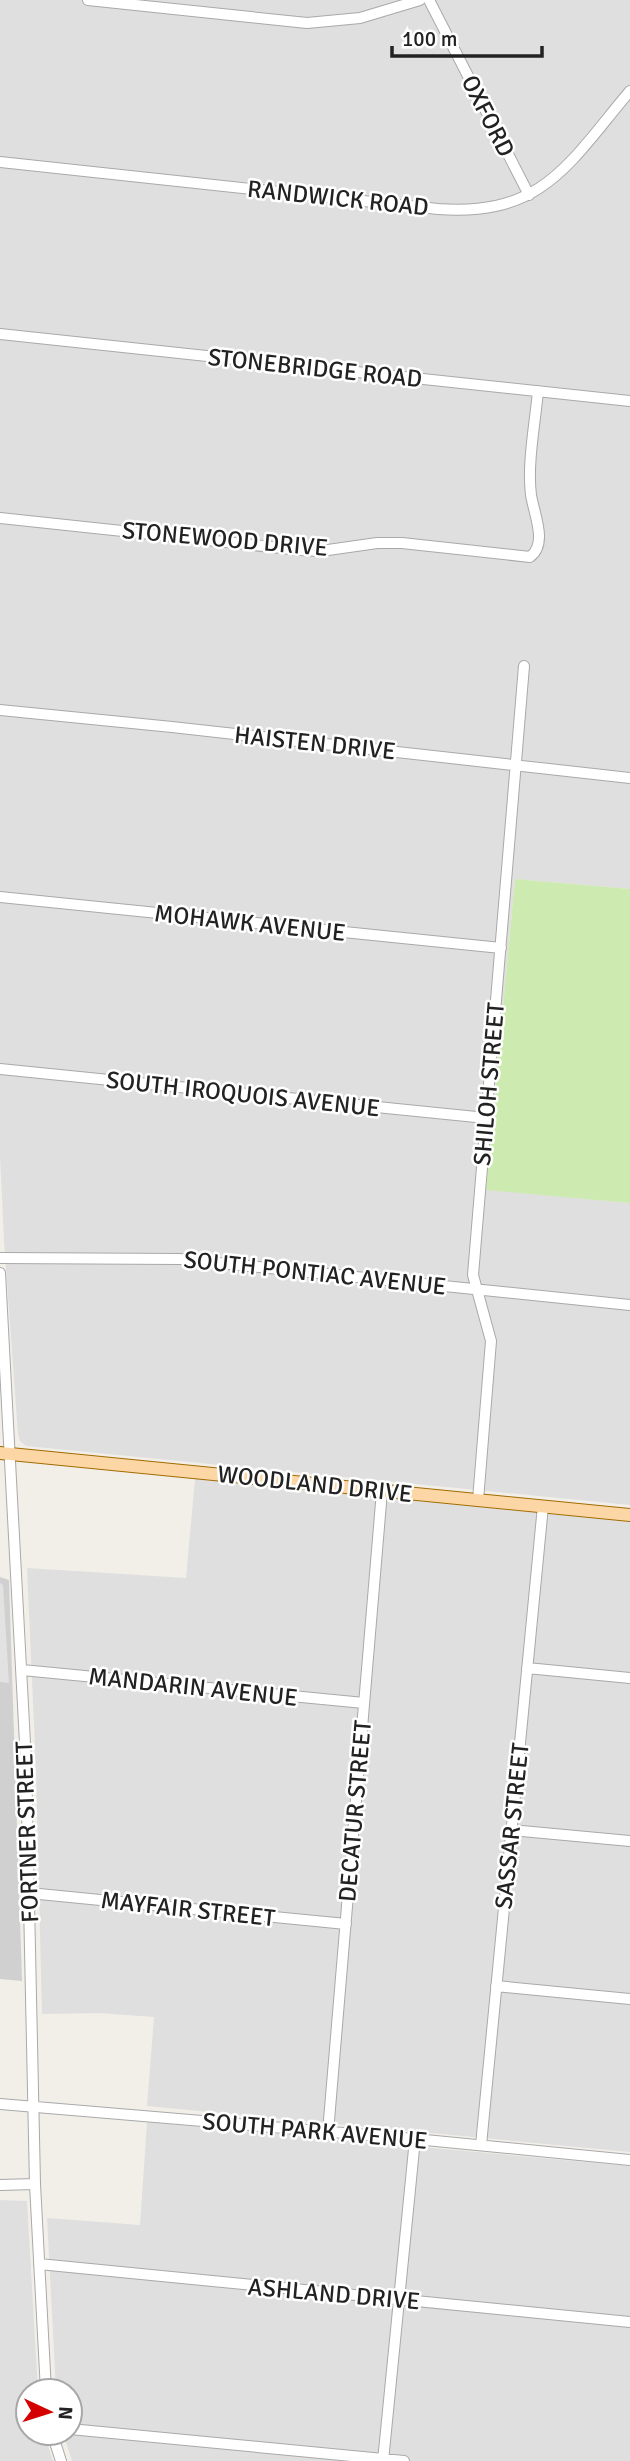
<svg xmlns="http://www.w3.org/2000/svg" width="630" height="2461" font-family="Signika,sans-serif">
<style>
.residential{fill:#e0dfdf}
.religious{fill:#d0d0d0}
.grass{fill:#cdebb0}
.parking{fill:#e2e2e2}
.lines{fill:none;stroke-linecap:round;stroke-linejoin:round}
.minor-casing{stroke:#a9a9a9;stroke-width:12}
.major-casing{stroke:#a06b00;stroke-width:14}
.minor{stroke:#fff;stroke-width:10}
.major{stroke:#fcd6a4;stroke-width:12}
.labels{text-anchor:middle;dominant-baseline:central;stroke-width:5;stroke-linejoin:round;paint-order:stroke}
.street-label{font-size:24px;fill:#222;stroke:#fff}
</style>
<rect width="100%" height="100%" fill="#f2efe9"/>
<path class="residential" d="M0,0H630V889L515,879L486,1189L630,1203V1505L26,1446L20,1441L18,1434L4,1241L0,1155Z
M195,1479L630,1522V2152L147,2106L154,2017L99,2013L42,2014L36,1771L27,1568L186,1578Z
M147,2122L630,2166V2461H72L63,2433H70V2391H56L47,2218L140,2225Z
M0,2200L27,2201L38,2391H28V2433H44L53,2461H0Z"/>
<path class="religious" d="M0,1577L9,1580L22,1981L0,1979Z"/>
<path class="grass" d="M515,879L630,889V1203L486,1190Z"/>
<path class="parking" d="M0,1583L3,1585L9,1683L0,1682Z"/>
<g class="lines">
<g class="minor-casing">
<path id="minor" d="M88,0L307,23L360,18L420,0
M429,0L529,195
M0,162L438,209C543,217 569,163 630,91
M0,334L630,401
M0,518L300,550L321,551L377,543H402L530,557C548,544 534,514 531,495C527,464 535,424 538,391
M0,710L172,727L630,778
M0,897L501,948
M0,1069L486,1118
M0,1258L180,1259L630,1305
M0,1273L26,1762L35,2184L46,2391
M478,1500L491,1341L473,1275L524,666
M527,1668L630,1678
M22,1670L364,1703
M511,1830L630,1841
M29,1893L346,1924
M496,1986L630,1999
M0,2104L415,2139L630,2160
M328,2132L382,1491
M481,2145L543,1506
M0,2185L35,2184
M39,2264L630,2322
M70,2429L404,2461
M52,2433L61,2461
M383,2461L415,2139"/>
</g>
<g class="major-casing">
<path id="major" d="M0,1453L630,1515"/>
</g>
<use href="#minor" class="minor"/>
<use href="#major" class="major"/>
</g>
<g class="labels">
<g class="street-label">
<text transform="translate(488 116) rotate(63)">OXFORD</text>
<text transform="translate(338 198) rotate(6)">RANDWICK ROAD</text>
<text transform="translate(315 368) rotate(6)">STONEBRIDGE ROAD</text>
<text transform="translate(225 539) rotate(5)">STONEWOOD DRIVE</text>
<text transform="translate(315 743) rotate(6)">HAISTEN DRIVE</text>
<text transform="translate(250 923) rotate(6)">MOHAWK AVENUE</text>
<text transform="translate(489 1084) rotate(-85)">SHILOH STREET</text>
<text transform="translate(243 1094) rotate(6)">SOUTH IROQUOIS AVENUE</text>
<text transform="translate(315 1273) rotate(6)">SOUTH PONTIAC AVENUE</text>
<text transform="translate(315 1484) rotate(6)">WOODLAND DRIVE</text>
<text transform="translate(193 1687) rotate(6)">MANDARIN AVENUE</text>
<text transform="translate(355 1811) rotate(-85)">DECATUR STREET</text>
<text transform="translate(512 1826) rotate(-84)">SASSAR STREET</text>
<text transform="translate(27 1832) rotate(-92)">FORTNER STREET</text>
<text transform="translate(188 1909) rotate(6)">MAYFAIR STREET</text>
<text transform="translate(315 2131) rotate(5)">SOUTH PARK AVENUE</text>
<text transform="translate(334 2294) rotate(5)">ASHLAND DRIVE</text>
</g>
</g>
<g transform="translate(49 2412) rotate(94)"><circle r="33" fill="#ffffff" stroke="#a7a7a7" stroke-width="2"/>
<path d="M0-5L12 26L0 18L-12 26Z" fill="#d40000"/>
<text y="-10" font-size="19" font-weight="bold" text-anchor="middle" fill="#222222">N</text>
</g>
<path d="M392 46v10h150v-10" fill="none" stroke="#222222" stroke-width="3.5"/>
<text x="402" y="46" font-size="21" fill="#222222" stroke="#ffffff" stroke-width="5" paint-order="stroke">100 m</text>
</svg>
